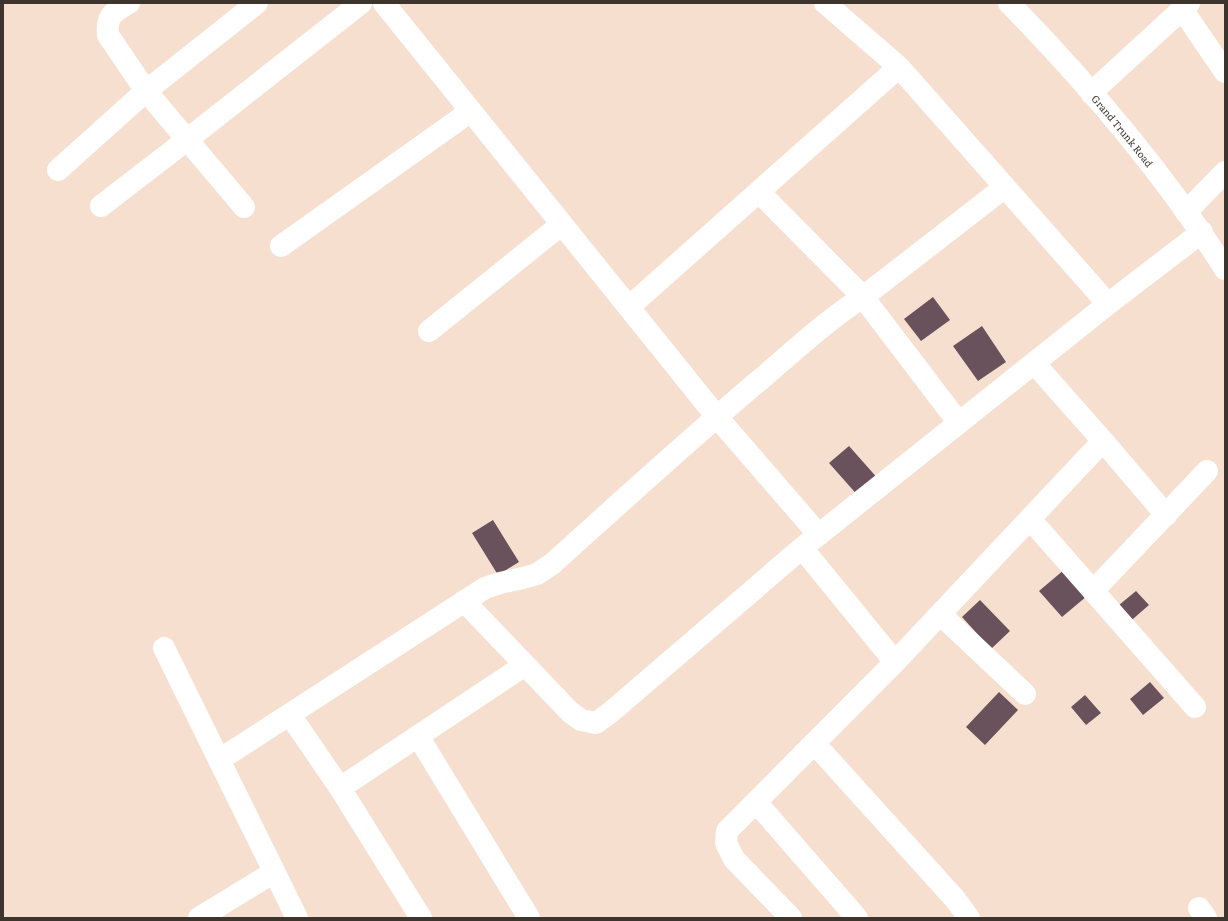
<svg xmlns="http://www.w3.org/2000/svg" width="1228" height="921" font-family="Literata,serif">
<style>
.building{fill:#6a525d}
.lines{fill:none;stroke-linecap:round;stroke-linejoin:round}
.minor{stroke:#fff;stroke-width:22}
.major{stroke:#fff;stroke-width:22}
.labels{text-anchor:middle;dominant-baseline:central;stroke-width:4;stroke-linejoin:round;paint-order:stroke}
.street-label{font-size:10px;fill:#3d342d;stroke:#fceee4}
</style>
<rect width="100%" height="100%" fill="#f6dfce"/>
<path class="building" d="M933,297L950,320L921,341L904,319Z
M982,326L1006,362L978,381L953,346Z
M849,446L880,481L860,498L829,463Z
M493,520L519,562L498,575L472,533Z
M1065,569L1087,596L1062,617L1039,591Z
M1136,591L1149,605L1126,625L1113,610Z
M980,600L1010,631L991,649L962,617Z
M1150,682L1164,698L1143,715L1130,699Z
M999,692L1018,710L985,745L966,727Z
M1085,695L1101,713L1086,725L1071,707Z"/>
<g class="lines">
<path class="minor" d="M129,3C113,12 106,16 108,35L146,91L244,207
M384,3L717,417L819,535
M825,3L899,67L1108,304
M1182,9L1225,72
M1091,93L1189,3
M58,170L146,91L257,3
M759,192L863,297L959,423
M101,206L188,139L361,3
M1186,212L1225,172
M281,246L471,111
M629,307L899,67
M429,331L562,224
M1034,363L1103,441L1166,515
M1030,519L1195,707
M802,548L895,662
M1093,591L1207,471
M464,601L570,712L581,720L596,723L611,712L802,548L1108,304L1202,232
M940,614L1025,694
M164,648L297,918
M290,715L340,788L421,918
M418,736L529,918
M814,743L955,899L969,918
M219,760L485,588L500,583L523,578L537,574L552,564C621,502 690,439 761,379C794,351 827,320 863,297L1005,187
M340,788L525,665
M756,802L857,918
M1199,908L1206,918
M199,918L274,872
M791,918L734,859L726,843L727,831L895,662L1103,441"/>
<path class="major" id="s1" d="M1009,3C1088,84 1164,173 1225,269"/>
</g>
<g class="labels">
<g class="street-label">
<text stroke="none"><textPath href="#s1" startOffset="171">Grand Trunk Road</textPath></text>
</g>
</g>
<rect width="1228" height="921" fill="none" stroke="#3d342d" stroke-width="8"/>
</svg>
